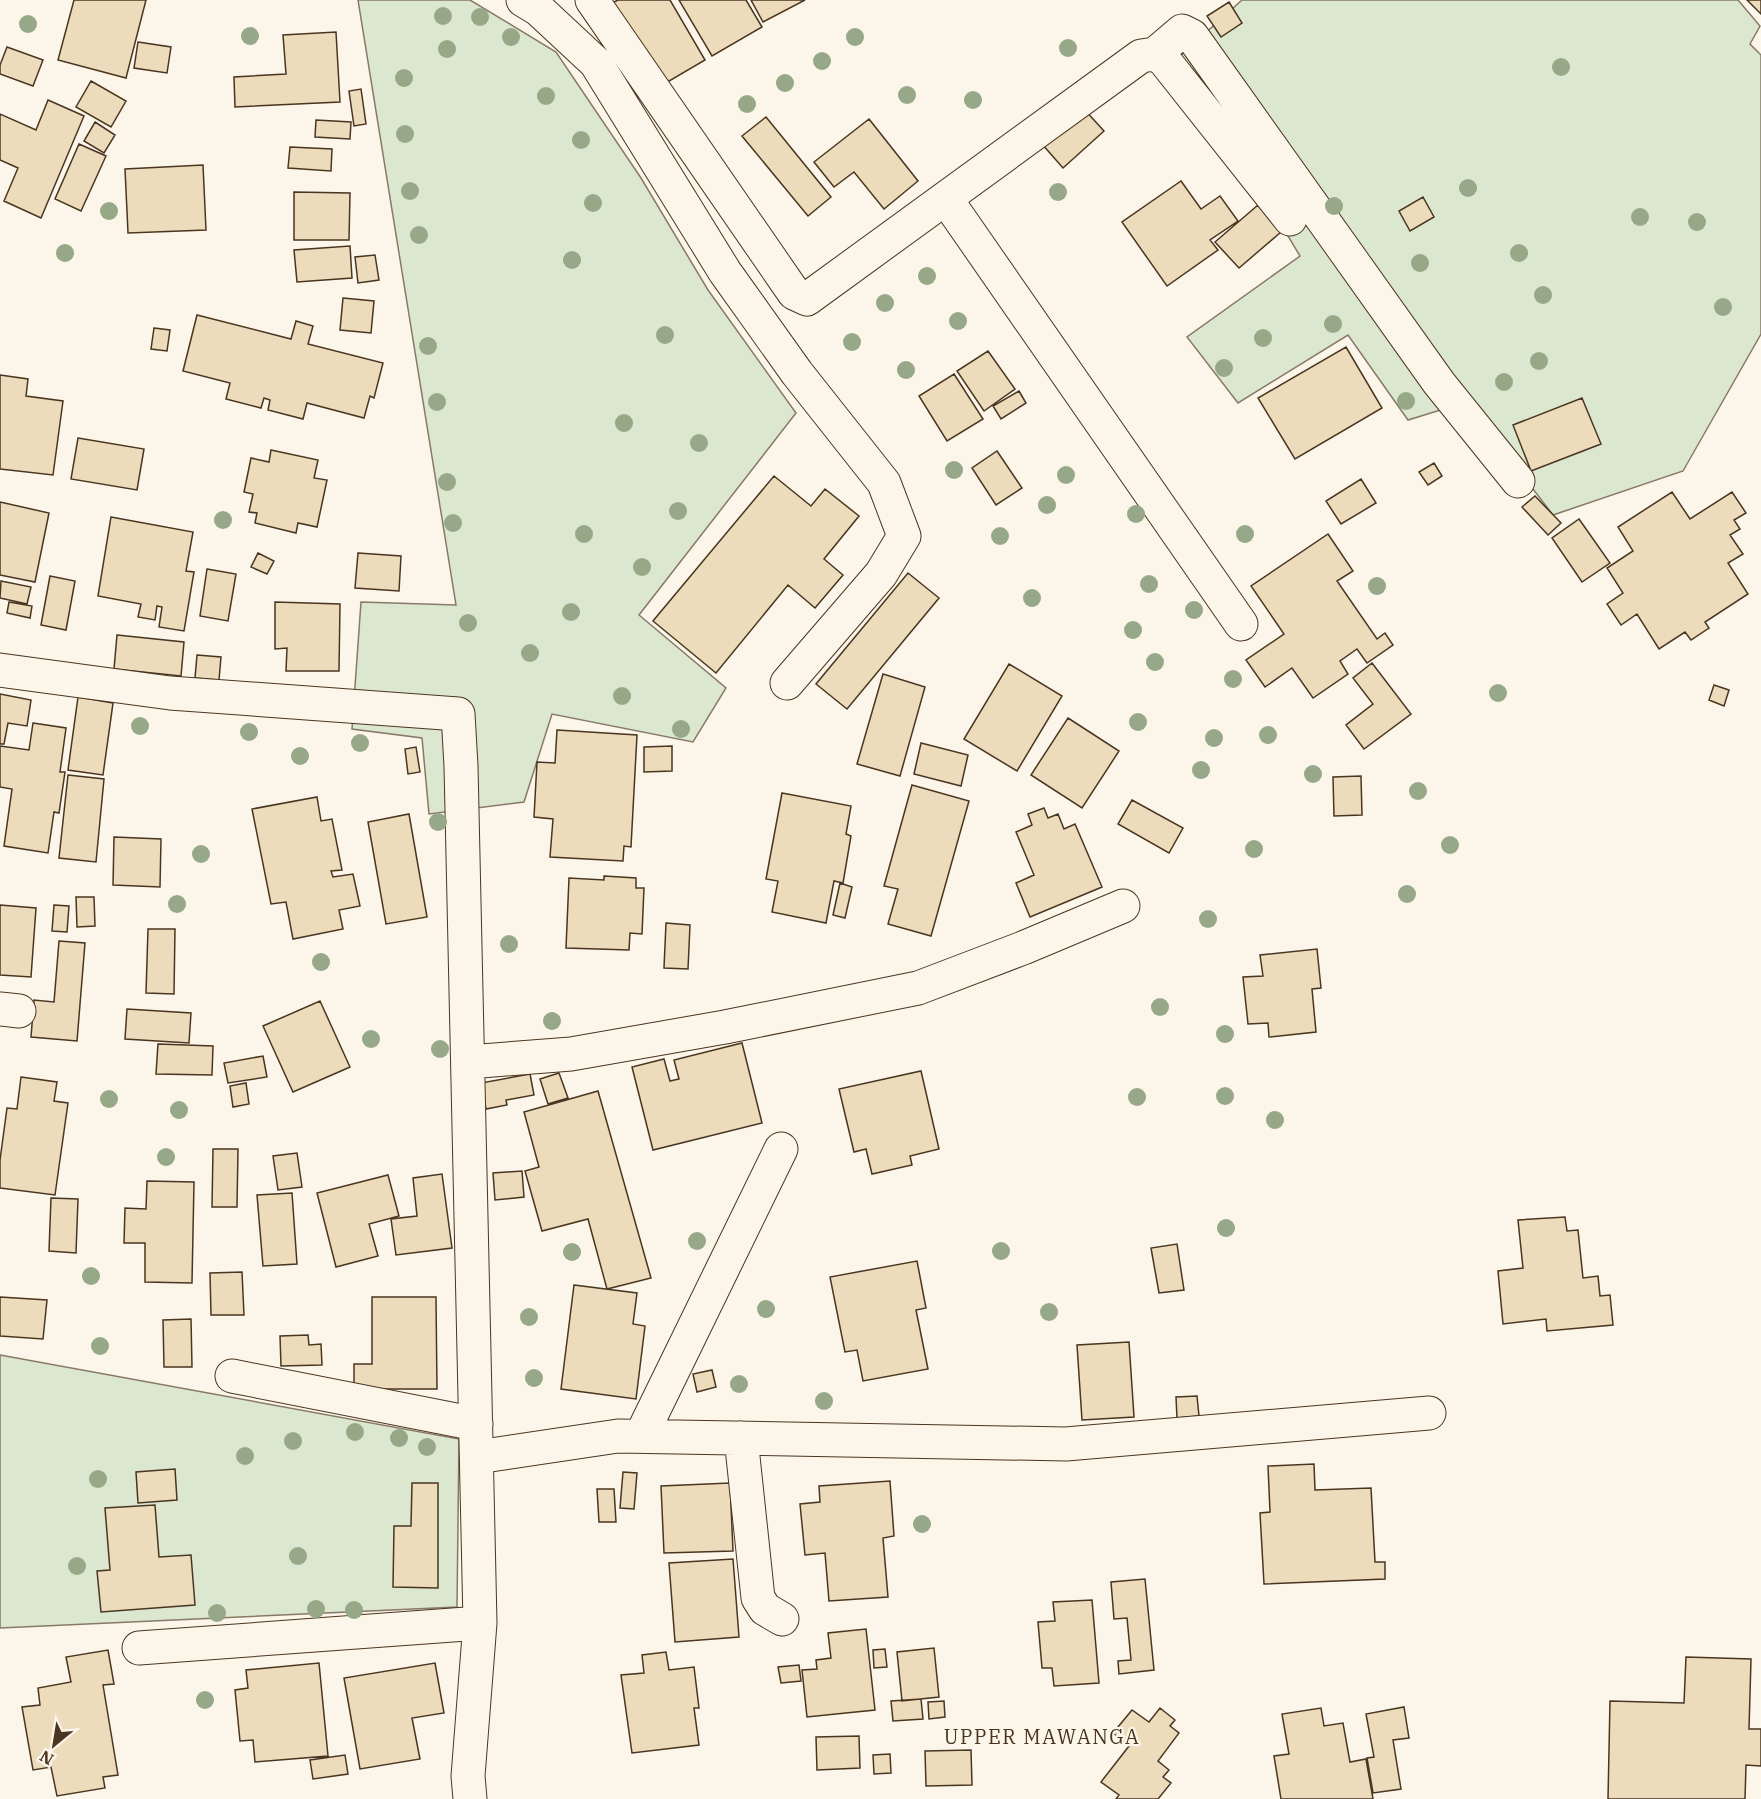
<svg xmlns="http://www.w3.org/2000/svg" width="1761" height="1799" font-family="'IBM Plex Serif',serif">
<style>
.green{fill:#dce7d0;stroke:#887966;stroke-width:1.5}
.building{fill:#ecdcbc;stroke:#4a3520;stroke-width:1.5}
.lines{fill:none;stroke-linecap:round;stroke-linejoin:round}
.minor-casing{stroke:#4a3520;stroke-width:35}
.minor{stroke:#fbf6e9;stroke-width:33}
.tree{fill:#96a887}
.labels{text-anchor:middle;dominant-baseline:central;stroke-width:4.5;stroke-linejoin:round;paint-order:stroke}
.quarter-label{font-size:20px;letter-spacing:1.5px;fill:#4a3520;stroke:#fbf6e9}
</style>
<rect width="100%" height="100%" fill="#fbf6e9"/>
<path class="green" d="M358,0H470L556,52L641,178L708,290L796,413L639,615L726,688L693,742L552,714L524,802L429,814L422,738L352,729L361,602L456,605Z
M1242,0H1738L1760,26L1750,44L1761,55V334L1683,471L1553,515L1466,402L1408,420L1348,335L1238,403L1187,337L1300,256L1180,56Z
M0,1355L459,1439L457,1607L0,1628Z"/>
<path class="building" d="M74,0H146L126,78L58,60Z
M618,0H670L705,60L659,87L610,4Z
M679,0H746L762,27L712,56Z
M751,0H805L763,22Z
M1747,0H1761V14Z
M1229,2L1242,23L1221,37L1207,16Z
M336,32L340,102L235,107L234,77L286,74L283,35Z
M138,42L171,47L167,73L134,68Z
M7,47L43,60L33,86L0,74V65Z
M91,81L126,101L111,127L76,107Z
M361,89L366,124L354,126L349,91Z
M48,100L84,116L41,218L4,201L18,168L0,160V114L36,130Z
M1083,108L1104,131L1063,168L1042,144Z
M766,117L831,197L808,216L742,136Z
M869,119L918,181L884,209L854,172L834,187L814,162Z
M316,120L351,122L350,139L315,137Z
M95,122L115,135L104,153L84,141Z
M79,144L106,156L81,211L55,199Z
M290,147L332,149L331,171L288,168Z
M203,165L206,230L128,233L125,169Z
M1181,181L1201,209L1220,196L1238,221L1210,240L1218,250L1167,286L1122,222Z
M294,192L350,193L349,240H294Z
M1423,197L1434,217L1410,231L1399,211Z
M1258,205L1281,232L1239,268L1215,242Z
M350,246L352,278L297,282L294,250Z
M375,255L379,280L358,283L355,257Z
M343,298L374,301L371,333L340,330Z
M197,315L291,339L296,321L313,326L308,344L383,363L374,398L370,396L364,418L307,403L303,419L268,410L270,400L264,398L261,408L226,399L230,383L183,371Z
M154,328L170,330L167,351L151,349Z
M1346,347L1382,408L1295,459L1258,398Z
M988,351L1015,389L984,411L957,371Z
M954,374L983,419L947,441L919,396Z
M0,375L28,379L26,396L63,401L53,475L0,469Z
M1019,391L1026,403L1001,419L993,406Z
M1582,398L1601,444L1531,471L1513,425Z
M78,438L144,449L137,490L71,479Z
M271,450L318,460L314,478L327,480L317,527L298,523L296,533L255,523L257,513L249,512L253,494L244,492L251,458L269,462Z
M997,451L1022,488L996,505L972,468Z
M1434,463L1442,476L1428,485L1419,472Z
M774,476L811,506L825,489L859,516L824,559L843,575L815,608L788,585L716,673L653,621Z
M1361,479L1376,503L1341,524L1326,501Z
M1672,492L1690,519L1732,492L1746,513L1734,520L1740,529L1730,535L1743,554L1728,563L1748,594L1705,622L1709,628L1691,640L1685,632L1659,649L1637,614L1621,625L1607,604L1623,593L1607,568L1633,551L1618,527Z
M1535,496L1561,523L1548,535L1522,507Z
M0,502L49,513L35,582L0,575Z
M111,517L193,532L186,571L194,572L184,631L159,627L162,607L157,606L155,620L138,617L141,604L98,596Z
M1579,519L1610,563L1582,582L1552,538Z
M1328,534L1353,571L1337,581L1377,639L1385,633L1393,645L1367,663L1357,649L1340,661L1348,674L1313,698L1292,668L1265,687L1246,660L1284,634L1251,586Z
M258,553L274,561L267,574L251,567Z
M358,553L401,556L399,591L355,588Z
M207,569L236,574L228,621L200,616Z
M908,573L939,598L847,709L816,684Z
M50,576L75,581L66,630L41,625Z
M1,581L31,587L27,604L0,598Z
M9,602L32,606L30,618L7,613Z
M275,602L340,604L339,671H286L287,648L275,649Z
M117,635L184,642L181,676L114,669Z
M197,655L221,657L219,680L195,678Z
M1372,663L1411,714L1364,749L1346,725L1373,704L1353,678Z
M1009,664L1062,696L1017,771L964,739Z
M883,674L925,687L900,776L857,764Z
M1714,685L1729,690L1724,706L1709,700Z
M0,694L31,700L27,726L8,723L4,744H0Z
M78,697L113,703L103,775L68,770Z
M1068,718L1119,751L1082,808L1031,775Z
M33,723L66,728L60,772H65L59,813L54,812L48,853L4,846L12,789L0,787V746L29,750Z
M557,730L637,735L631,847L624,846L623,861L550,857L553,819L534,817L537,762L555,763Z
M921,743L968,755L961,786L914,774Z
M672,746V771L644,772V747Z
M416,747L420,772L408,774L405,749Z
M68,775L104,779L96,862L59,858Z
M1361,776L1362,815L1334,816L1333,777Z
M912,785L969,801L931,936L888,924L898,889L884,886Z
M782,793L851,806L846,834L851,836L843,883L834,881L826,923L772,912L778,881L766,879Z
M317,797L321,821L332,819L342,870L331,871L333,877L353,874L360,906L339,910L343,929L293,939L286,902L271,904L252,809Z
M1132,800L1183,828L1169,853L1118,824Z
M1044,808L1048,818L1058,814L1064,829L1075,824L1102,887L1030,917L1016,883L1034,875L1016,832L1032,825L1028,814Z
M409,814L427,917L386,924L368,822Z
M114,837L161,839L160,887L113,885Z
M604,876L636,878V888H644L642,934L630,933L629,950L566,948L569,878L604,880Z
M840,883L852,887L845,918L833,915Z
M76,897H94L95,926L77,927Z
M0,905L36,908L31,977L0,975Z
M54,905L69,906L67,932L52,931Z
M666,923L690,925L688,969L664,968Z
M148,929H175L174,994L146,993Z
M59,941L85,943L77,1041L31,1037L34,1000L54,1002Z
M1317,949L1321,988L1312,989L1316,1032L1269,1037L1268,1023L1248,1024L1243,977L1263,976L1260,955Z
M320,1001L350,1067L293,1092L263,1026Z
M127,1009L191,1013L189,1043L125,1039Z
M742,1043L762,1123L653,1150L632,1067L664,1059L670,1081L679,1079L674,1060Z
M158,1044L213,1046L212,1075L156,1074Z
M263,1056L267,1077L228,1083L224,1063Z
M921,1071L939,1149L910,1156L912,1165L872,1174L866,1149L854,1152L839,1089Z
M559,1073L568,1098L548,1104L540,1079Z
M530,1074L534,1095L506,1100L507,1105L486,1109L481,1083Z
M21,1077L57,1082L54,1101L68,1103L55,1195L0,1188V1160L7,1108L17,1109Z
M246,1083L249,1104L233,1107L230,1086Z
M598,1091L651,1278L607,1289L588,1219L542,1231L525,1171L539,1167L524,1112Z
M213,1149H238L237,1207H212Z
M297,1153L302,1187L278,1190L273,1156Z
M522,1171L524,1197L495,1200L493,1173Z
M442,1174L452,1248L396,1255L391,1219L417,1216L413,1178Z
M388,1175L399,1216L369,1224L378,1256L336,1267L317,1193Z
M147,1181L194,1182L192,1283L145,1282V1243H124L125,1208L146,1209Z
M292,1193L297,1264L263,1266L257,1195Z
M51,1198L78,1199L76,1253L49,1251Z
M1565,1217L1567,1231L1578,1230L1583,1278L1598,1276L1600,1296L1610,1295L1613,1325L1547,1331L1546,1319L1503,1324L1498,1271L1523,1268L1518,1220Z
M1177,1244L1184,1290L1159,1293L1151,1248Z
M917,1261L926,1308L916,1310L928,1369L863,1381L857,1350L845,1352L830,1277Z
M242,1272L244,1315H211L210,1273Z
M574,1285L637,1293L633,1324L645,1326L636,1399L561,1389Z
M0,1297L47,1300L43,1339L0,1336Z
M372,1297H436L437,1389H354V1364H372Z
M191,1319L192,1367H164L163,1320Z
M308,1335L309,1345L321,1344L322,1365L281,1366L280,1336Z
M1129,1342L1134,1417L1082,1420L1077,1345Z
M712,1370L716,1387L697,1392L693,1374Z
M1197,1396L1199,1416L1177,1418L1176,1397Z
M1314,1464L1315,1490L1371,1488L1375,1562H1385V1579L1264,1584L1260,1513L1270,1512L1268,1466Z
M175,1469L177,1500L138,1503L136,1472Z
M623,1472L637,1473L634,1509L620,1508Z
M890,1481L894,1536L883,1538L888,1597L829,1601L825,1553L805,1555L800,1504L820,1502L819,1486Z
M412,1483H438V1588L393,1587L394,1526H411Z
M730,1483L733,1551L664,1553L661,1486Z
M597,1489H614L616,1522H599Z
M155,1505L159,1557L191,1555L195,1605L101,1612L97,1571L110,1570L105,1508Z
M733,1559L739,1637L675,1642L669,1563Z
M1145,1579L1154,1670L1119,1674L1118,1661L1131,1660L1127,1618L1114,1619L1111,1582Z
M1092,1600L1099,1683L1054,1686L1052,1668H1042L1038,1622L1055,1621L1053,1602Z
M866,1629L875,1710L807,1717L802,1670L817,1669L816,1660L831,1658L828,1633Z
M934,1648L939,1697L902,1701L897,1652Z
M885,1649L887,1667L874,1668L873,1650Z
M108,1650L114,1684L103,1685L118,1775L103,1777L105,1788L57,1796L51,1767L33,1770L22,1707L40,1705L38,1688L71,1682L66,1657Z
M666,1652L669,1670L694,1667L699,1708H694L699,1745L632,1753L621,1675L644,1673L642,1655Z
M1686,1657L1751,1659L1749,1729H1761V1766L1746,1765L1745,1799H1608L1610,1701L1684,1703Z
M319,1663L328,1756L255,1762L253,1740L240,1741L235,1690L248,1688L246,1670Z
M435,1663L444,1713L412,1718L420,1759L360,1769L344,1678Z
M799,1665L801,1681L781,1683L778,1667Z
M921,1699L923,1719L893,1721L891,1701Z
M944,1701L945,1717L929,1719L928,1702Z
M1404,1707L1409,1738L1393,1740L1401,1789L1373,1793L1367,1758L1374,1757L1366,1714Z
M1160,1708L1175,1720L1170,1726L1179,1733L1158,1761L1169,1770L1163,1777L1171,1783L1158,1799H1116L1119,1795L1101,1782L1129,1746L1113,1733L1132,1710L1149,1722Z
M1321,1708L1324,1726L1343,1723L1350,1762L1366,1759L1373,1799H1281L1274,1756L1289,1754L1282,1714Z
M859,1736L860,1768L817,1770L816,1737Z
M971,1750L972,1785L926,1786L925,1751Z
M890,1754L891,1773L874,1774L873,1755Z
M345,1755L348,1774L313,1779L310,1760Z"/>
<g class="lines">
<g class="minor-casing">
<path id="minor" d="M523,0L538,9L596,63L725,272L797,373L884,483L904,536L881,574L787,683
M592,0L794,293L807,299L1141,56L1155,54L1164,60L1290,219
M1155,54L1182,31L1192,36L1439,383L1518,481
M946,199L1241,624
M0,670L170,693L458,714L461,766L480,1623L468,1776L470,1799
M0,1009L19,1011
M468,1062L571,1054L725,1027L918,988L1023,948L1123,906
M232,1376L476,1424
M641,1436L781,1149
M741,1438L758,1598L765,1609L782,1619
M477,1457L618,1436L1066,1444L1429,1413
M139,1648L480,1623"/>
</g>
<use href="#minor" class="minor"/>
</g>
<g class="tree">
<circle cx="443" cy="16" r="9"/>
<circle cx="480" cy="17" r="9"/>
<circle cx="28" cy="24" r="9"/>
<circle cx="250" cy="36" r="9"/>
<circle cx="511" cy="37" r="9"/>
<circle cx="855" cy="37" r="9"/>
<circle cx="1068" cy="48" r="9"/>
<circle cx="447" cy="49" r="9"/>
<circle cx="822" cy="61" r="9"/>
<circle cx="1561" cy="67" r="9"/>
<circle cx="404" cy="78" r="9"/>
<circle cx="785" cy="83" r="9"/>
<circle cx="907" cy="95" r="9"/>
<circle cx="546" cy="96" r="9"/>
<circle cx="973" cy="100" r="9"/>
<circle cx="747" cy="104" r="9"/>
<circle cx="405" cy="134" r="9"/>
<circle cx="581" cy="140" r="9"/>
<circle cx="1468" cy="188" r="9"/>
<circle cx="410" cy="191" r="9"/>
<circle cx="1058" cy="192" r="9"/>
<circle cx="593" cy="203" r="9"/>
<circle cx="1334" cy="206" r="9"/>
<circle cx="109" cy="211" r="9"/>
<circle cx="1640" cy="217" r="9"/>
<circle cx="1697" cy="222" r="9"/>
<circle cx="419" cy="235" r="9"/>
<circle cx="65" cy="253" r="9"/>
<circle cx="1519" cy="253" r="9"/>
<circle cx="572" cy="260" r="9"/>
<circle cx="1420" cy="263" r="9"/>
<circle cx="927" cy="276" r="9"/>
<circle cx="1543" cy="295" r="9"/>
<circle cx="885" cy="303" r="9"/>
<circle cx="1723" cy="307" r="9"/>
<circle cx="958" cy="321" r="9"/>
<circle cx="1333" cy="324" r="9"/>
<circle cx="665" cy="335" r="9"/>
<circle cx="1263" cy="338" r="9"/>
<circle cx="852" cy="342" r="9"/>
<circle cx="428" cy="346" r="9"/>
<circle cx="1539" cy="361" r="9"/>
<circle cx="1224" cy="368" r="9"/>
<circle cx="906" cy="370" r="9"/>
<circle cx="1504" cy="382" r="9"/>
<circle cx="1406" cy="401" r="9"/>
<circle cx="437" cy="402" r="9"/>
<circle cx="624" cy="423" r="9"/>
<circle cx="699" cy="443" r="9"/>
<circle cx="954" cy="470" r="9"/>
<circle cx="1066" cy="475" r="9"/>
<circle cx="447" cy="482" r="9"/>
<circle cx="1047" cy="505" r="9"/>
<circle cx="678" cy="511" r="9"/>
<circle cx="1136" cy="514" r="9"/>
<circle cx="223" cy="520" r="9"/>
<circle cx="453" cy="523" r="9"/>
<circle cx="584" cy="534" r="9"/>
<circle cx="1245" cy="534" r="9"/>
<circle cx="1000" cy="536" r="9"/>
<circle cx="642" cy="567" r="9"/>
<circle cx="1149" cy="584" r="9"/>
<circle cx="1377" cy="586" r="9"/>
<circle cx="1032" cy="598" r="9"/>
<circle cx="1194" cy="610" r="9"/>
<circle cx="571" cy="612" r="9"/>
<circle cx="468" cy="623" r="9"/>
<circle cx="1133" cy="630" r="9"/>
<circle cx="530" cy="653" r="9"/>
<circle cx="1155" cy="662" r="9"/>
<circle cx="1233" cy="679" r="9"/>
<circle cx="1498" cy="693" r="9"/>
<circle cx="622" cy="696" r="9"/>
<circle cx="1138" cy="722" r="9"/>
<circle cx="140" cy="726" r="9"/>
<circle cx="681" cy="729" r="9"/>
<circle cx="249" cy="732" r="9"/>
<circle cx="1268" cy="735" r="9"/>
<circle cx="1214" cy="738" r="9"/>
<circle cx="360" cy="743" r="9"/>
<circle cx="300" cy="756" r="9"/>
<circle cx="1201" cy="770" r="9"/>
<circle cx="1313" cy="774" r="9"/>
<circle cx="1418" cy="791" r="9"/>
<circle cx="438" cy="822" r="9"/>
<circle cx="1450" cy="845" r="9"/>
<circle cx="1254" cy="849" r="9"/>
<circle cx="201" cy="854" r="9"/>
<circle cx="1407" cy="894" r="9"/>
<circle cx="177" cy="904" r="9"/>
<circle cx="1208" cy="919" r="9"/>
<circle cx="509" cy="944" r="9"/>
<circle cx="321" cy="962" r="9"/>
<circle cx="1160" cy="1007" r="9"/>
<circle cx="552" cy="1021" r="9"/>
<circle cx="1225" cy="1034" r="9"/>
<circle cx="371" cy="1039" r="9"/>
<circle cx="440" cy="1049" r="9"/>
<circle cx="1225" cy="1096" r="9"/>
<circle cx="1137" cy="1097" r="9"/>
<circle cx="109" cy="1099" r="9"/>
<circle cx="179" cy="1110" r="9"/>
<circle cx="1275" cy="1120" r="9"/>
<circle cx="166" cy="1157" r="9"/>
<circle cx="1226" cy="1228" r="9"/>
<circle cx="697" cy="1241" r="9"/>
<circle cx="1001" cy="1251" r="9"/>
<circle cx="572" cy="1252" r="9"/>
<circle cx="91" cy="1276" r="9"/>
<circle cx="766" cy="1309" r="9"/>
<circle cx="1049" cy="1312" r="9"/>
<circle cx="529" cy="1317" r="9"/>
<circle cx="100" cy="1346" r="9"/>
<circle cx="534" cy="1378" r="9"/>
<circle cx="739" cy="1384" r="9"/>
<circle cx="824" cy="1401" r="9"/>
<circle cx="355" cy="1432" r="9"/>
<circle cx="399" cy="1438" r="9"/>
<circle cx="293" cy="1441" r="9"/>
<circle cx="427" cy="1447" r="9"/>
<circle cx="245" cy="1456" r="9"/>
<circle cx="98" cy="1479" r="9"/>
<circle cx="922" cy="1524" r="9"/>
<circle cx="298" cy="1556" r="9"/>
<circle cx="77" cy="1566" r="9"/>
<circle cx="316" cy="1609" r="9"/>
<circle cx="354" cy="1610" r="9"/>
<circle cx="217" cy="1613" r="9"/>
<circle cx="205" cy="1700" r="9"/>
</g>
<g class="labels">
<g class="quarter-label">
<text x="1042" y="1736">UPPER MAWANGA</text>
</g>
</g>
<g transform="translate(54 1745) rotate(210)" stroke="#fbf6e9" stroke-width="4.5" paint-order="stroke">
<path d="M0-4.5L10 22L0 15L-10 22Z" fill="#4a3520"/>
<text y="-9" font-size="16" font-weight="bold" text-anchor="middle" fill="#4a3520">N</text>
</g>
</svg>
